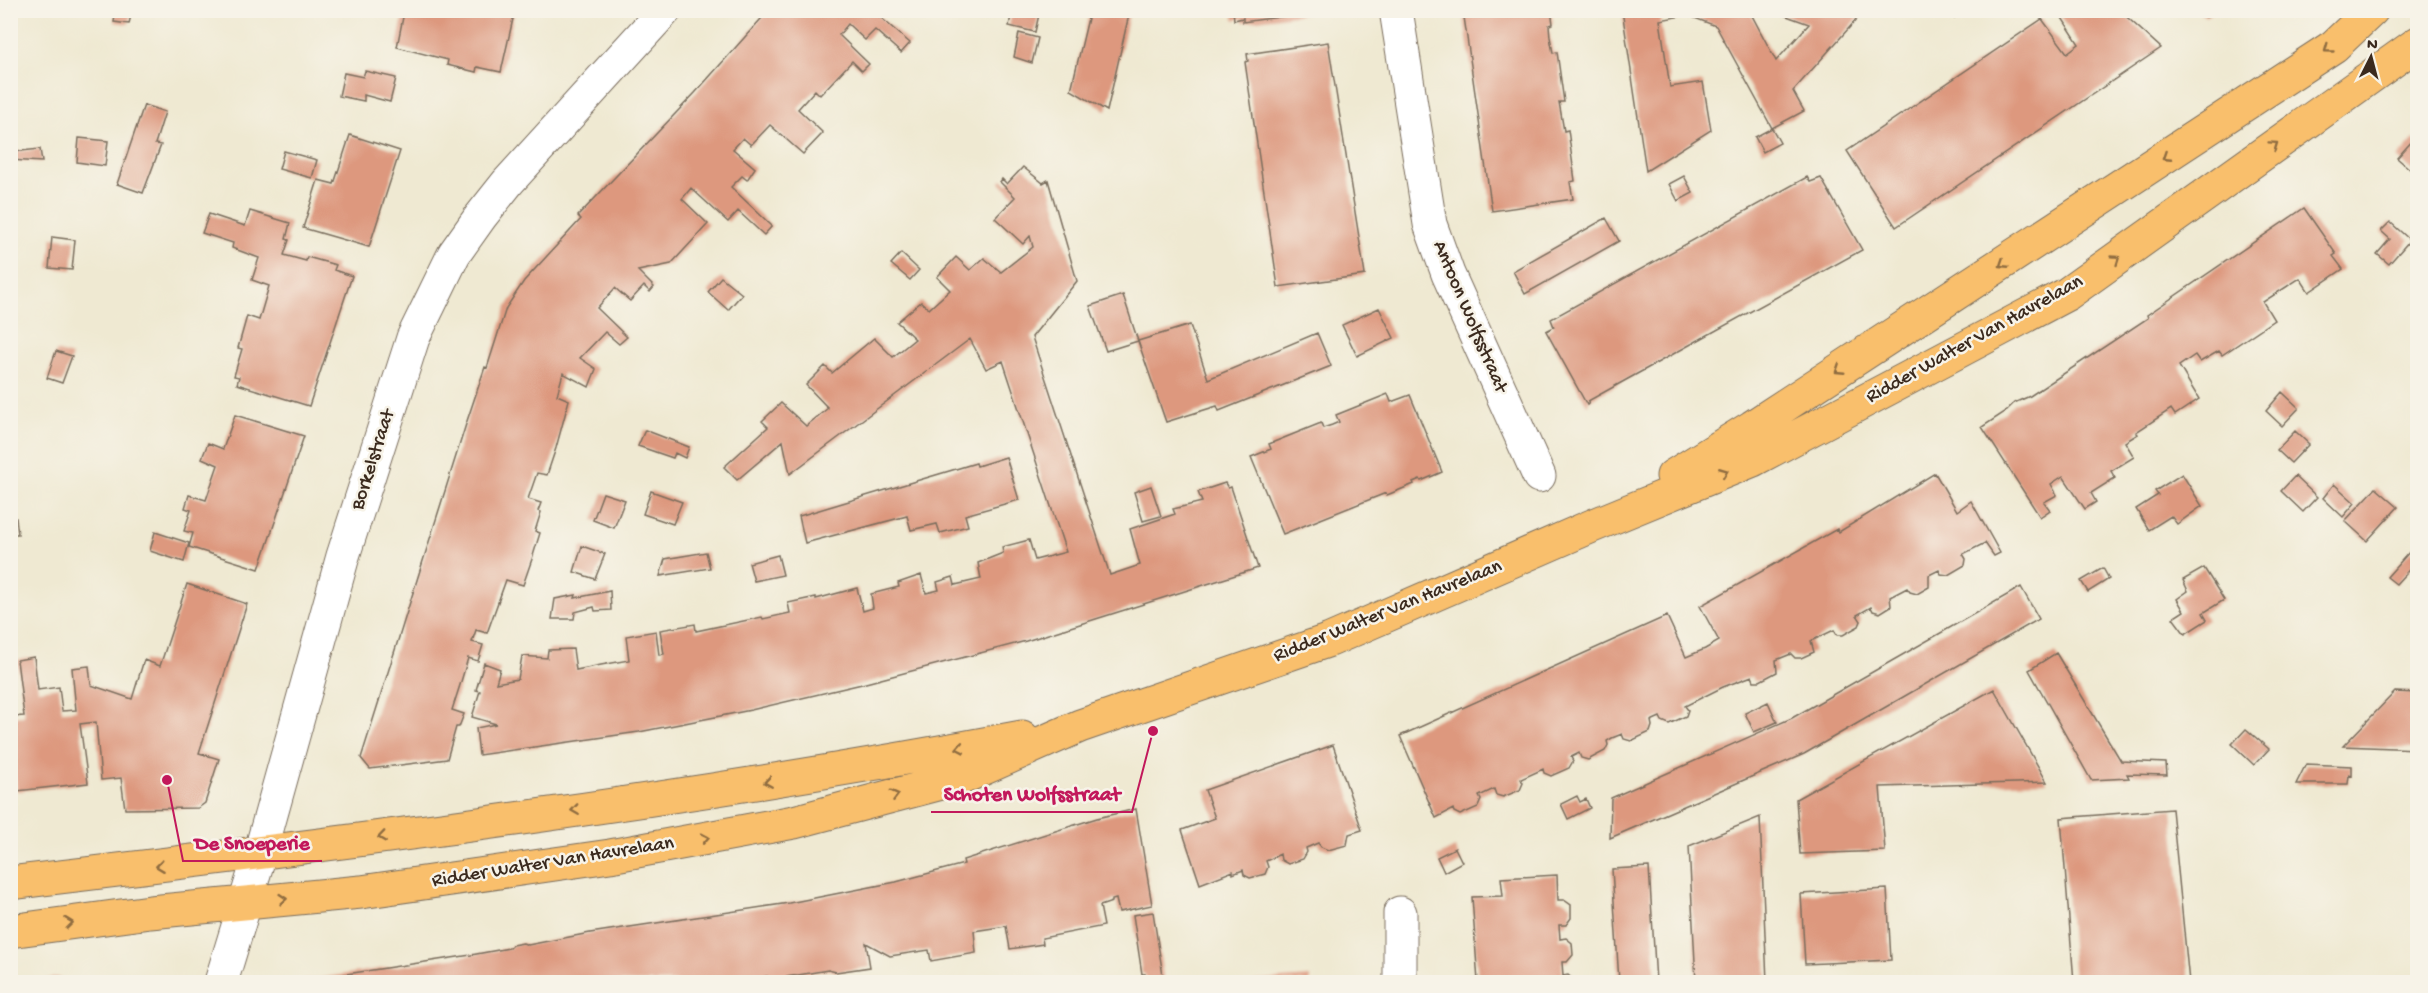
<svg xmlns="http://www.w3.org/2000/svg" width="2428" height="993" font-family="'Gochi Hand',sans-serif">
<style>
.building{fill:#dd987e}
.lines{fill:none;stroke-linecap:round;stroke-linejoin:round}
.minor-casing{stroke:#7a6d5d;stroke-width:35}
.major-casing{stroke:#7a6d5d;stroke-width:35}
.minor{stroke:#fff;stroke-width:33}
.major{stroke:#f9bf6c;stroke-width:33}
.oneway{stroke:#906d41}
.labels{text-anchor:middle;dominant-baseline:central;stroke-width:5;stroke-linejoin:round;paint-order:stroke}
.street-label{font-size:20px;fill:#3b2a1e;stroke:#f7f3e8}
.leader{fill:none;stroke:#c2185b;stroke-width:2}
.callout-dot{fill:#c2185b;stroke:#f7f3e8;stroke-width:2}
.callout-label{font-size:21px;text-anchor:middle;font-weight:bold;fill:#c2185b;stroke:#f7f3e8;stroke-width:5;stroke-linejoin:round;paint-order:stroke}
</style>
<rect width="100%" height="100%" fill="#f7f3e8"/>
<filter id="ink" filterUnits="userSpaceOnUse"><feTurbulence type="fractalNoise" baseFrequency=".0167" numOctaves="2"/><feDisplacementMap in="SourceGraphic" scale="12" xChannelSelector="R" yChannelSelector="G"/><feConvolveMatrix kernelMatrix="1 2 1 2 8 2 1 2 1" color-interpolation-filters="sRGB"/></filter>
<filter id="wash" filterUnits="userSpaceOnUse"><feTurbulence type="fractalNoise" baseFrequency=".008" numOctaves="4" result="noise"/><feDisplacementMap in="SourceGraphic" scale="24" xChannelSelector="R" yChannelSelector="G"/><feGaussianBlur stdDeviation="1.35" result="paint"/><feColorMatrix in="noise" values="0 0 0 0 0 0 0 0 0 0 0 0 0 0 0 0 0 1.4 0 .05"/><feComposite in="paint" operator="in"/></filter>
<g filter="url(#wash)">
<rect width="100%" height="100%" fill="#efe9d2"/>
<g id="blocks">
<path class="building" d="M116,10H132L129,24L114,22Z
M185,10H209L207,17Z
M430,10H515L501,72L477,67L476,72L447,65L448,60L397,47L404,12L429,16Z
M769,10H872L910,43L901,53L875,30L865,40L848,24L839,35L869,64L862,71L852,61L820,95L815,90L798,109L823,133L803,154L770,125L751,145L743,138L733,149L755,168L747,180L742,176L731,187L772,226L764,235L738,211L728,222L691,188L682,199L708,224L671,264L638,271L654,287L650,292L644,286L630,301L615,288L597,308L627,337L619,344L605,332L580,358L596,369L589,387L563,373L557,395L569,400L556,448L547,475L537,473L528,499L541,503L538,511L541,512L535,531L540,533L532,559L523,585L506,580L487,633L476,630L472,642L483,645L478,661L468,658L460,685L452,710L464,714L459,727H456L447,759L370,769L361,758L467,421L485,367L487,368L506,308L524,281L581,219L578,216L695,93Z
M1012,10H1040L1035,32L1009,26Z
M1090,10H1130L1107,111L1071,90Z
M1233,10H1316V12L1243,22V18L1234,20Z
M1463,10H1551L1553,24L1549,25L1550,37L1553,53L1557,52L1564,102H1559L1564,131L1568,130L1575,181L1570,182L1573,199L1492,211Z
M1622,10H1749L1776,61L1809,24L1770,10H1865L1793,91L1804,111L1772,128L1716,26L1687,15L1660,20L1670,87L1703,82L1711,130L1646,171Z
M1944,10H1961L1954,18Z
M2057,10H2119L2161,48L1896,227L1847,151L2042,19L2067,53L2079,44Z
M2197,10H2216L2206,17Z
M1019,33L1038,38L1032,63L1014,57Z
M1328,42L1365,275L1278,287L1245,62L1248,61L1247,54Z
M365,71L396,78L390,102L364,95V101L339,96L344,73L363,77Z
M144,105L165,112L155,144L161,145L143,193L117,184Z
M1772,128L1780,143L1763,152L1755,137Z
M350,135L400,151L369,247L303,228L318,180L334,184Z
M79,138L108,141L105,166L77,162Z
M2414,139L2418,142V176L2397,158Z
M10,149L21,151L40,149L42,162L10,160Z
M284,151L317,160L312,178L279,169Z
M1023,167L1043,183L1048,180L1077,281L1032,337L1110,575L1140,565L1130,529L1175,514L1173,509L1202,502L1198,492L1225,483L1228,488L1231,487L1258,568L1026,641L862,684L751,710L639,732L479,755L476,728L496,724L472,717L480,691L476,690L484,663L500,669L496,683L518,679L522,656L547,658L548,650L573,649L576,670L601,665L629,660L626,636L656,631L659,655L664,654L660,630L695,624L696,631L762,617L763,619L790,613L788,603L816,597V599L857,588L863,611L873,608L871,594L899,587L898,583L921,575L926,593L939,590L937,582L953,577L955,585L981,579L978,563L1003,553L1002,547L1029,540L1035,560L1066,552L1003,361L986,369L970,339L790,474L783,441L737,480L724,467L768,427L762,421L781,403L806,426L828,408L806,385L825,366L832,373L874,338L893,357L915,339L897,322L921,302L929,309L950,290L937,277L956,257L970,270L984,258L1001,272L1033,247L1030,236L1023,244L995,218L1015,197L1000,182L1002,179L1007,184Z
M1684,176L1693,193L1678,201L1669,184Z
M1807,177L1810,182L1821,178L1862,250L1626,380L1588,401L1589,403L1587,405L1546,331L1554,327L1551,319Z
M2304,208L2336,254L2333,256L2343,269L2309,292L2300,278L2263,302L2274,320L2222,355L2219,351L2200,362L2195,355L2179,366L2199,399L2175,415L2171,409L2136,432L2138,434L2125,442L2134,457L2111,471L2115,478L2091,493L2096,502L2085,509L2063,476L2051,484L2057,495L2044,502L2050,510L2040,517L1982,427L2005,412L2014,403L2030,396L2148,318L2147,315Z
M250,211L290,223L286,239L289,240L284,255L306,261L307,257L336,265L334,270L352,276L309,406L237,384L239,377L234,376L242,349L238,348L247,316L259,320L269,286L252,280L259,258L232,248L233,243L202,233L209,214L245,226Z
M1606,218L1619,241L1525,294L1513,271Z
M2390,222L2410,240L2389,264L2377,254L2390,239L2381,231Z
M52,237L75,240L72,270L49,268Z
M901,253L919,270L910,280L891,264Z
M721,277L742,294L728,310L708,292Z
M1123,295L1138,341L1190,325L1208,379L1317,333L1331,366L1219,411L1217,406L1166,422L1138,341L1106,351L1090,306Z
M1379,308L1394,338L1357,356L1342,325Z
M56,351L72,356L62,383L47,378Z
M2282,392L2299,408L2282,426L2266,411Z
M1388,394L1391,402L1410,395L1442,472L1421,481L1420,479L1413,482L1414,484L1387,495L1386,493L1283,534L1251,457L1271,449L1269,444L1321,423L1323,428L1332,425L1339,422L1336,415Z
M235,415L304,436L259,569L189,547L193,533L184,531L191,510L185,508L189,495L206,500L218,465L202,458L208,443L223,449Z
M645,430L689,447L685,458L675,453L673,458L638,446Z
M2295,431L2309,444L2291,463L2277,450Z
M1006,457L1019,500L965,515L968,526L940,533L937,524L911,530L907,516L805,543L799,516L976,463L977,466Z
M1935,473L1957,511L1971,501L2000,553L1994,556L1985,543L1963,554L1966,559L1965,565L1948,575L1941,574L1939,570L1929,575V587L1917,594L1910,592L1907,588L1890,597L1891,606L1880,613L1873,611L1871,607L1857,615L1861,621L1859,626L1843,635H1837L1834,630L1811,641L1814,652L1801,658H1795L1791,654L1776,660L1777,672L1760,681H1754L1752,676L1723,687L1685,706L1688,710L1686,716L1669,724L1662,721L1660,717L1651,721L1652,726L1650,732L1631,741L1624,739L1622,734L1612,738L1607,741L1608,745L1605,751L1588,760L1581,758L1579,753L1571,757L1573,761L1569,768L1551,776L1544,773L1543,769L1521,779L1523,783L1520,790L1503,797L1496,795L1494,789L1479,796L1481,800L1478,807L1460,815L1454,812L1453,809L1436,818L1400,736L1667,616L1686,657L1705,649L1719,641L1700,606L1837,529L1839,532Z
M2182,474L2202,506L2177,524L2171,516L2149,530L2136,509L2158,495L2155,491Z
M2295,476L2317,497L2303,512L2281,491Z
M2334,484L2355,503L2343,517L2323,498Z
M1151,486L1161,516L1143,521L1134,492Z
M2376,488L2398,507L2367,541L2345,521Z
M651,491L682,502L673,524L643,514Z
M603,493L625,500L614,528L593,520Z
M10,518H16L18,534H10Z
M155,532L189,543L184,562L150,551Z
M582,546L605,554L595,579L574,572Z
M2411,550L2418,556V560L2396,584L2387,577Z
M706,552L710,568L660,576L665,559Z
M778,555L783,575L754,581L749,563Z
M2103,568L2109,579L2088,592L2081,581Z
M2204,568L2224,600L2203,613L2207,620L2185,634L2173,618L2184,611L2177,599L2188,591L2183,580Z
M187,584L247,604L199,753L219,759L205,803L198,808L125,809L121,778L101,780L96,722L80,724L88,783L17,791L10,742V717L24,716L17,660L34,657L38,690L59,687L62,711L76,710L72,668L89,666L91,685L132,699L144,660L160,666Z
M2021,587L2039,619L1804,754L1610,838L1611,798L1792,718Z
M610,591L611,610L595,611L594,607L575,612L574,619H552L555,599L576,595L575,598Z
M2056,653L2121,761L2166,763L2167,775L2127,774L2129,778L2091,780L2029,670Z
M1994,689L2047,782L1880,787L1885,851L1800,854L1796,799Z
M2395,692L2418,693V749L2343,746Z
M1768,702L1777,722L1754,732L1745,713Z
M2246,729L2269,749L2254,765L2232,744Z
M1333,745L1362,830L1349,834L1347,845L1328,850L1321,847L1318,843L1306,848L1307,852L1303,859L1288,864L1281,860L1280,854L1266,861L1268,867L1265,874L1250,878L1244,875L1243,870L1233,874V871L1200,884L1182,830L1215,818L1205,790Z
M2306,764L2352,766V776L2349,775L2348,784H2296Z
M1577,796L1580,802L1586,799L1590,808L1568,819L1561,804Z
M1136,809L1152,905L1119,912L1116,899L1112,900V902L1100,906L1104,926L1042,938L1043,944L1010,949L1006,926L974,931L976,953L931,961L929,950L890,956L866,943L870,967L836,972L828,970L768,980L767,976L735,982H294L471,955L509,948L512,945L523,943L528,945L590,933L789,903L896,882L964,864L963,860L1097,818Z
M2172,809L2189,982H2074L2061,818Z
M1760,817L1767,982H1696L1689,846Z
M1455,848L1462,862L1444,872L1437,857Z
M1649,867L1656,982H1619L1612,869Z
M1557,875L1558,900H1564L1571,905V918L1566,925H1559L1560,939L1566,938L1572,943L1573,955L1567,962H1562L1563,976L1568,975L1576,982H1478L1472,897L1503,896L1501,878Z
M1887,889L1891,960L1805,964L1801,894Z
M1153,912L1164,982H1146L1145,974H1142L1133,915Z
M55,977L75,982H43L44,980Z
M1310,977V982H1254V981Z"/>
</g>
</g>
<g filter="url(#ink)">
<use href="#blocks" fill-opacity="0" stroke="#7a6d5d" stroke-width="1.5"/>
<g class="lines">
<g class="minor-casing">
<path id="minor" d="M1396,10L1430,224L1448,274L1539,476
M221,982L260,854L343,556L413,338L454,254L481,216L508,182L665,10
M1400,982V913"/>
</g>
<g class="major-casing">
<path id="major" d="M1673,476L1752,427L2334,46L2372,10
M10,883C349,843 687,800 1022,737
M10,931L150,912L361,892L610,856L794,822L964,777L1080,726L1330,640L1592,526L1753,460L2067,294L2418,43"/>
</g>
<use href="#minor" class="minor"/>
<use href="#major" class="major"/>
</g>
<defs><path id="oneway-chevron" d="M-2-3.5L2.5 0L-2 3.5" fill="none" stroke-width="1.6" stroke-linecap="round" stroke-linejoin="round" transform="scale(1.5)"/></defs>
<g class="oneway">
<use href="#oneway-chevron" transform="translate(2328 49) rotate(144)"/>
<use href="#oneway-chevron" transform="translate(2274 145) rotate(-35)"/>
<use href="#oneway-chevron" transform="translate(2166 157) rotate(147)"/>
<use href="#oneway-chevron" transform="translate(2116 259) rotate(-35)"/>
<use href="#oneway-chevron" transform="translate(2003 264) rotate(147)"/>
<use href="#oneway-chevron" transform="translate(1839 370) rotate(147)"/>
<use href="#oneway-chevron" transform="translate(1724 472) rotate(-22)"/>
<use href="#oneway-chevron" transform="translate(960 748) rotate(169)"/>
<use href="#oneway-chevron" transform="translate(768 782) rotate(171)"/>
<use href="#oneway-chevron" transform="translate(895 795) rotate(-15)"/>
<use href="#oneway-chevron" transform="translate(575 810) rotate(172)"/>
<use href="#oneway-chevron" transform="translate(382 837) rotate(172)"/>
<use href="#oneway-chevron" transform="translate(705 838) rotate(-11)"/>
<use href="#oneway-chevron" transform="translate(160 866) rotate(173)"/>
<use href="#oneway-chevron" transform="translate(283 899) rotate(-5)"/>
<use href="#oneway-chevron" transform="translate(69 923) rotate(-7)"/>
</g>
</g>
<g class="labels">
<g class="street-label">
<text transform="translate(1469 317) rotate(67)">Antoon Wolfsstraat</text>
<text transform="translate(1975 340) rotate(-29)">Ridder Walter Van Havrelaan</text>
<text transform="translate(374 460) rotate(-72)">Borkelstraat</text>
<text transform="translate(1388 612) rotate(-22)">Ridder Walter Van Havrelaan</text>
<text transform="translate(553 863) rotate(-9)">Ridder Walter Van Havrelaan</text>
</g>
</g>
<path class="leader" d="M1153 731L1132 812H931M167 780L183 861H322"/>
<g class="callout-dot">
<circle cx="1153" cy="731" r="6"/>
<circle cx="167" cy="780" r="6"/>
</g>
<g class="callout-label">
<text x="1032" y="800">Schoten Wolfsstraat</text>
<text x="252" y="849">De Snoeperie</text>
</g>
<rect width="2428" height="993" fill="none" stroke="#f7f3e8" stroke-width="36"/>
<g transform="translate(2371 57) rotate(6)" stroke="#f7f3e8" stroke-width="4.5" paint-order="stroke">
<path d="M0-4.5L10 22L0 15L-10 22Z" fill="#3b2a1e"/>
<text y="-9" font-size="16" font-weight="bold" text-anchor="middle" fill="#3b2a1e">N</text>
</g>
</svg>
